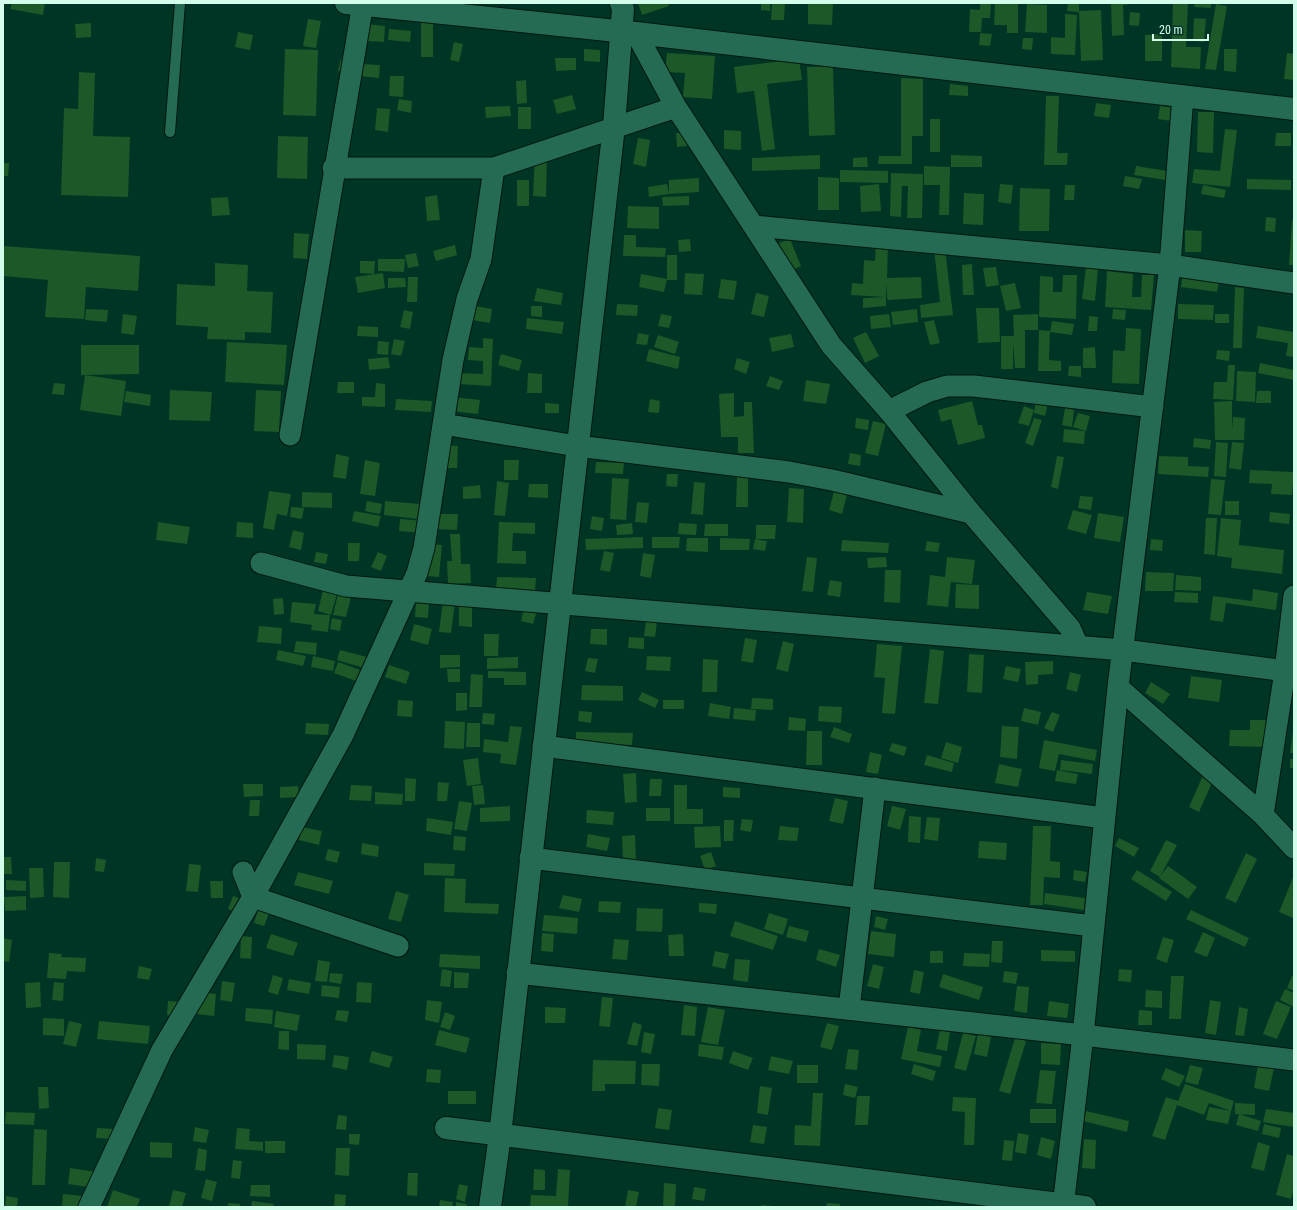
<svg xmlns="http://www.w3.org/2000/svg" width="1297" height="1210" font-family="'Roboto Condensed',sans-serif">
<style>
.building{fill:#1c5828}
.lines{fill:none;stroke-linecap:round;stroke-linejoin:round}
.service-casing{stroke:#001910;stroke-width:12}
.minor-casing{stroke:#001910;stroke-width:23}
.tertiary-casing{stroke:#001910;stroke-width:24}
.service{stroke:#256b54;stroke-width:10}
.minor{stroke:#256b54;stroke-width:21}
.tertiary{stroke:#256b54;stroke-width:22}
</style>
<rect width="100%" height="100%" fill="#003425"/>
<path class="building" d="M12,3H45L43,15L10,9Z
M638,3H668L669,6L642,15Z
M761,3H770V11L761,10Z
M772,3H785L784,20H771Z
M808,3H833L832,25L808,24Z
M980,3H991L990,18H982L981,32H969L970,9L980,10Z
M995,3H1018V33H1007V25H994Z
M1068,3H1079V12L1067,11Z
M1111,3H1138L1123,5L1124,35L1112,36Z
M1173,3H1188L1186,47H1201L1200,69L1171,67Z
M1195,3H1211V8L1194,7Z
M1027,4L1047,5V33L1025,32Z
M1216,4L1227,6L1216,70L1205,69Z
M1101,10L1103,60L1081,61L1079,11Z
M1130,12L1140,13L1139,26L1129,25Z
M1065,14L1077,15L1075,55L1051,54V37L1065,38Z
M1194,18L1206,19L1204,42L1193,41Z
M308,19L321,21L316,48L303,46Z
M91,23V37L76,38L75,24Z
M421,23H433V57H421Z
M367,24L385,26L384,42L366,41Z
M389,29L411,31L410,42L388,40Z
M238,32L253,35L250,50L235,47Z
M980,33L992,34L990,46L979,45Z
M1162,34V61H1145V35Z
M1023,38H1033L1032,50L1022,49Z
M454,42L463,44L459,62L450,60Z
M285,49L318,50L316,116L283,115Z
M584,49L600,50V62L584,61Z
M1224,49H1237L1236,72L1224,71Z
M667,53L715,56L712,99L683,97L685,73L665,72Z
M1287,53L1294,54V80L1284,79Z
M555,58H576V70L556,71Z
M341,59L351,61L349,73L338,71Z
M799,59L802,80L767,84L775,149L762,151L754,91L737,93L734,67Z
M361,64L380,65L379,78L360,76Z
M833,66L835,135L809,136L807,67Z
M79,72L95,73L93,136L130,137L128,197L61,195L64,108L78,109Z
M390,76H404L403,97L389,96Z
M901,78L923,79V136H912V164H878L879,156H901Z
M526,80L527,103L517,104L516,81Z
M950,84L968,86V96L949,95Z
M572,95L576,109L557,114L553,100Z
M1046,96H1059L1057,153H1068L1067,165H1044Z
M399,99L412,101L411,113L397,110Z
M1096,103L1111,105L1109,118L1094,116Z
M510,106L511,116L486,118L485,107Z
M1160,106L1174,108L1171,121L1158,119Z
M518,107H531V129H518Z
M377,108L390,109L388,132L375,130Z
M1198,112H1214L1213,153L1197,152Z
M930,119H940V152H930Z
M1225,129L1237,130L1230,187L1192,183L1194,169L1220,171Z
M724,130L741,131V150L724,149Z
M676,133H686L687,146L677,147Z
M1276,133H1291V146H1275Z
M278,136L308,137L307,179L277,178Z
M638,138L650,140L646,167L633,164Z
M535,154H547L546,197L533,196Z
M820,155V169L752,171V158Z
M951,155L982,156V167H951Z
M867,157L868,167H853V158Z
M3,163H9L8,176H3Z
M924,166L950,167L949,215H939L940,185H924Z
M1136,166L1167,171L1165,180L1134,175Z
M840,170L888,171V183L840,182Z
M891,173L923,174L922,218H907L908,186H902L901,217L890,216Z
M1125,176L1142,179L1139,189L1123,186Z
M818,177L839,178V210H818Z
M699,178V192L669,194V180Z
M1247,179L1291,180V190L1247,189Z
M517,180H529V206H517Z
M667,184L669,194L649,197L648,187Z
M879,184L881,211L861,212L860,186Z
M1000,184L1013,185L1011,204L998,202Z
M1065,185H1075L1074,200H1064Z
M1203,185L1226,190L1224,198L1201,194Z
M1020,188L1050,189L1049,231H1019Z
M964,193L984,194L983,225L963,224Z
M437,195L440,220L427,221L425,197Z
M689,196V205L663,206L662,197Z
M228,197L230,215L212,216L211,198Z
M628,206L659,207V229L627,228Z
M1266,217L1276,218L1275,232L1265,231Z
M1292,220H1294V265H1289Z
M1185,230L1202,231L1201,252H1185Z
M294,233L309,234L307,259L293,258Z
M624,235H636V247L666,248L665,257L623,256Z
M690,239L691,251L679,252L678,240Z
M790,239L801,266L791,271L779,243Z
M876,244H888L887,278L921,277L922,298L888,300L887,297H890H887V282L886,297L851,295L852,283L863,284L864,260L875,261Z
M455,245L457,255L436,261L433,251Z
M3,246L140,256L138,291L86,287L84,319L45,317L48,280L3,276Z
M945,249L953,315L921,318L920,305L940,302L934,250Z
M416,253L419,266L408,268L405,255Z
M667,255H677V280H667Z
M378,259H405L404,272L378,271Z
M360,261H375L374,274L360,273Z
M215,263L248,265L247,291L273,292L271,333L245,332V340L207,339L208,327L176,325L177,284L215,286Z
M972,264L974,295H963L962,265Z
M996,267L999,285L986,287L983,268Z
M1086,267L1098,268L1095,301L1082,299Z
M1107,271L1133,274L1132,297H1141L1142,275H1154L1151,310L1105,307Z
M383,273L385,288L358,293L355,277Z
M685,273L704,274L702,295L684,294Z
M641,274L667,279L664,292L639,287Z
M1063,275H1077L1076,319L1039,317L1040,276L1053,277V292H1062Z
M408,277H418L417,302H407Z
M388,278H405L406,287L388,288Z
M1182,278L1219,283L1217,292L1181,287Z
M721,279L737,281L734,300L718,298Z
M1015,283L1021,308L1006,311L1000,286Z
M1235,287L1244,288L1242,348H1233Z
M537,288L563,293L561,305L534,301Z
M756,293L769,296L764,317L751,314Z
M886,297V306L863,308V298Z
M617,304L638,305L637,316L616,315Z
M1178,304L1214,305L1213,320L1178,319Z
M475,306L492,309L490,323L472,320Z
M531,306H542V317L531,316Z
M976,308H999L1000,342L978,343Z
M86,309L108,310L107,322L85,320Z
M917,309L918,322L893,325L891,312Z
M1113,309L1126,310L1125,320L1112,319Z
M404,310L413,312L410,329L400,327Z
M123,314L137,316L134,335L121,333Z
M661,314L672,316L669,328L658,326Z
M889,314L891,327L871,329L870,316Z
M1038,314V330H1025V368H1015L1013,343V369H1001V336H1014L1013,315Z
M1215,314H1229V323H1215Z
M1089,316L1098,317L1097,331H1088Z
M527,318L564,322L562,334L526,329Z
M934,320L940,343L930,345L924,322Z
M1052,321L1074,324L1072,335L1050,332Z
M358,326L378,327V337L357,336Z
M1258,326L1294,332V357L1286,356L1288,343L1256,338Z
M1126,328L1141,329L1139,384L1112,383L1113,350L1125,351Z
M1039,330L1050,331L1049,360L1061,361V371H1038Z
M866,332L879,356L865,363L853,338Z
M638,333L649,335L647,345L636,344Z
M791,334L794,347L772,352L769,338Z
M658,335L679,342L675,354L654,347Z
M483,338L493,339L491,386L458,384V373L483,374V361L468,360L469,347L483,348Z
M394,339L405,341L401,356L391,354Z
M378,341L389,342L388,355L377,354Z
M227,342L287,345L284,385L225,382Z
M81,345H139V374L81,375Z
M1095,347L1096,368H1083V348Z
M649,349L680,357L678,369L646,361Z
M1217,350L1230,351L1229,361L1216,359Z
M501,354L522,360L519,371L498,365Z
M388,357L390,368L369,370L368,359Z
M737,358L750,362L746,374L734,369Z
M1260,363L1294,370V380L1258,373Z
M1228,365H1235L1233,400L1213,399L1214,382H1227Z
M1069,366H1081V377L1068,376Z
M1237,371L1256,372L1255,402L1236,401Z
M528,373L542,374V393H527Z
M85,375L126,381L121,416L80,410Z
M770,376L783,381L779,390L766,386Z
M806,380L830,384L826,404L803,401Z
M338,382H354V393H337Z
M54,383L65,384L64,395L52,394Z
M376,383L385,384V407L362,406V397H375Z
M170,390L212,392L210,421L169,420Z
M256,390L281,391L279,432L254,431Z
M126,391L151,395L150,406L124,402Z
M1257,391H1271V403H1256Z
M734,393V417L744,416V402H752L754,453H738V437H721L719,394Z
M453,397L480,400L478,414L451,411Z
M396,399L432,401L431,412L395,410Z
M650,399L660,401L659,413L648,412Z
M1036,400L1048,403L1045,416L1034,413Z
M972,401L978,425H982L985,438L958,445L951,419L941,422L938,410Z
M1232,401V430L1233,417L1245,418L1244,440H1215L1214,402Z
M545,403L559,404V413H545Z
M1024,406L1034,410L1029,426L1018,423Z
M1065,408L1074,410L1072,427L1062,425Z
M1078,413L1090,416L1086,431L1073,427Z
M856,418L869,420L868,430L855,428Z
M1034,418L1042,420L1033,446L1025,443Z
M873,421L886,424L878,456L865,453Z
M1064,429L1085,431L1084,444L1063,442Z
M1194,438L1211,440L1210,449L1193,447Z
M1216,442L1228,443L1226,477L1214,476Z
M1232,442L1244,443L1241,470L1229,468Z
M448,445L458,446L457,468H447Z
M850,453L861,455L860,466L848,464Z
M336,454L349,457L346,479L333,477Z
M1057,456L1064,457L1058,489L1051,487Z
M1159,456L1188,457V466L1209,467L1208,477L1158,474Z
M365,460L380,463L375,496L360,494Z
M504,460H519L518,480H504Z
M596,462L624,463L623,474L595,473Z
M1250,470L1294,472L1292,495L1271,494L1272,484L1249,483Z
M667,474H678L677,487L666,486Z
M737,477H748V507H736Z
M612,478L629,479L626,520L610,519Z
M1211,479L1225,480L1221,515L1208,514Z
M497,481L509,483L505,516L494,515Z
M694,482L705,483L703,515L691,514Z
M529,484H548V498L528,497Z
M480,485L481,498L463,499V487Z
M789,488L804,489L803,523L787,522Z
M835,488L848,491L842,514L829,510Z
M269,491L291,494L287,516L277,514L274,530L263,528Z
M302,492L332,493V508L302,507Z
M1080,496L1093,497L1091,510L1078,508Z
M367,501L382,504L380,514L365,511Z
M385,501L420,504L418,519L384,515Z
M1225,501H1239V515H1225Z
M637,502L649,503L647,523L635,522Z
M291,507L304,508L302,519L290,517Z
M1073,510L1092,515L1086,534L1067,529Z
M354,511L381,516L378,527L352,521Z
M1270,512L1290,514L1289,524L1269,522Z
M1098,513L1124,517L1120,542L1094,538Z
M435,514H458L457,530L434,529Z
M592,516L604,518L602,531L590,529Z
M1206,518H1217L1215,555L1204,554Z
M1221,518L1241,520L1239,545L1284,550L1282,574L1231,568L1232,558L1217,556Z
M400,519L423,521L422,533L399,531Z
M158,522L190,527L187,544L156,540Z
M237,522L253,523V538L236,537Z
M499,522L535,523V534L513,533L512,551H526V564L497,563Z
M632,523L633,534L617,535L616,525Z
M679,523L697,524L696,535L678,534Z
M705,524H728V536H704Z
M756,525H776L775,539H756Z
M293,530L304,533L301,550L289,547Z
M450,534H460L461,564H470L471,583L448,584L447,561H452Z
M643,537V548L586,550L585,539Z
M652,537H680L679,548H652Z
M687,538H708V552L686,551Z
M720,538L750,539L749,550H720Z
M755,539L767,541L765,551L753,549Z
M1151,539L1163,540L1162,551L1150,550Z
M842,540L889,543L888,553L841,551Z
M927,541L940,543L938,552L925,551Z
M348,543H360L359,561H348Z
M430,544L442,545L439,577L427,576Z
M604,551L614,553L610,572L600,570Z
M316,552L328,554L326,564L314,562Z
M378,552L387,556L381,571L371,567Z
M643,553L655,555L651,578L640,576Z
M807,557L817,558L813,592L802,591Z
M886,557L887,567L868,568L867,558Z
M947,557L975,560L972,584L951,582L948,607L927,605L930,575L945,577Z
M885,570H901L900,603L884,602Z
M1146,572L1174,573L1173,591H1145Z
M1176,575L1201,577V591L1175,590Z
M497,577L536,578L535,591L496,590Z
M830,580L842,582L840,597L827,595Z
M956,584L979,585V609L955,608Z
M1253,589L1278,593L1276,610L1226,603L1223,622L1210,620L1213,596L1252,601Z
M323,590L337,594L331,615L318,611Z
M1087,592L1112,596L1108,614L1083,610Z
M1175,592L1198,593V603L1174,602Z
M338,594L351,597L346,617L333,615Z
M283,598L284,614L274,615L273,599Z
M416,601L429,602L428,618L415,617Z
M443,601L455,603L451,633L439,632Z
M292,602L316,604L314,614L330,615L328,632L311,630L312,625L290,622Z
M459,603L472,604V627L459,626Z
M524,607L537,610L533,624L521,621Z
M332,618L342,620L340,631L330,629Z
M646,621L657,622L655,637L644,636Z
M414,624L432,629L428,645L410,640Z
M259,626L282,628L281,644L257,642Z
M591,629H607V645L590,644Z
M484,634H499L498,656H484Z
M629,637L644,638V649L628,648Z
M745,638L757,640L753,663L741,661Z
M296,641L317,643L316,655L294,652Z
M783,641L794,644L788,672L776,669Z
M877,644L902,646L895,714L882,713L885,678L874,677Z
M930,649L944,651L938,704L924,703Z
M278,650L306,656L303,666L276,660Z
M340,650L367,657L364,668L337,660Z
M969,654L984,655L982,693L967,692Z
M440,655H460V667L440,668Z
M313,656L335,661L333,671L311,667Z
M647,656L671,657L670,671L646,670Z
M518,657V668L487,669V658Z
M588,658L598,659L595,673L585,671Z
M703,659L718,660L717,692H702Z
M1053,661V674L1038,675V684L1026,685L1025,662Z
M338,662L360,670L356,681L334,673Z
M389,665L410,672L406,684L385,677Z
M1006,666L1021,669L1018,682L1003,679Z
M447,669H460V682H448Z
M488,671L526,672V685H504V678H488Z
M1070,672L1081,675L1077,692L1066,689Z
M471,674L483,675L482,707H469Z
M1191,676L1222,680L1219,702L1188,698Z
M1151,682L1170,694L1163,704L1145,693Z
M582,685L623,686V701L581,700Z
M642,692L659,700L655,708L638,700Z
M456,693H467V710L456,711Z
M752,698L773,699V710L751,709Z
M398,700L413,701L412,717L397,716Z
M663,700H684V709H663Z
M710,703L731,707L729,719L708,716Z
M819,706L842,707L841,723L818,721Z
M734,708L756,710L755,721L733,719Z
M1024,708L1041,712L1038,725L1021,721Z
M579,711L592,712L591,723L578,721Z
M1052,712L1060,715L1053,732L1044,728Z
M483,713L495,714L494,725L482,724Z
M789,717L806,719L805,731L788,730Z
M1250,720H1267L1266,747L1229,746L1230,730H1250Z
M445,721L465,722L464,749L444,748Z
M306,723L329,724L328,735L305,734Z
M467,723H480V747H466Z
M510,726L522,727L516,765L500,763L501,754L483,752L484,739L508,742Z
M1002,726L1019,727L1017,759L1000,757Z
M834,727L852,734L849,743L830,737Z
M807,731H822V765H806Z
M1293,731H1294V753H1290Z
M576,732L633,733L632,745L576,743Z
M1044,740L1097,750L1095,761L1059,754L1055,771L1039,768Z
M946,742L962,747L958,763L941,758Z
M892,743L907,747L904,756L889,751Z
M870,752L882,755L878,774L866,772Z
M927,755L954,763L952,772L924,765Z
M478,758L481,784L467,786L463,760Z
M1290,759H1294V768H1290Z
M1061,760L1093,764L1092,774L1060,770Z
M999,764L1022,769L1018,787L995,783Z
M1208,764L1218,769L1199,812L1189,807Z
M1057,770L1078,774L1076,784L1055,781Z
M636,773L637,802L625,803L623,774Z
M405,778L416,779L415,801H405Z
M650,779H662L661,796H649Z
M438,782L449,783L447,801H437Z
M243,784H263V796L244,797Z
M351,785L372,786L371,801L349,800Z
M483,785L485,804L474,805L472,786Z
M674,785H687V809H703V824H674Z
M298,786L299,797L280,798V787Z
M723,787L740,788V798L723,797Z
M375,792L403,794L402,805L375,804Z
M835,798L848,801L843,824L829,821Z
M250,800H260L259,816H249Z
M459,801L472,803L467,831L454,829Z
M510,806V821L480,822V808Z
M892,806L906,809L900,830L887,826Z
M646,808H670V821H646Z
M587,810L614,812L613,825L586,823Z
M909,816L921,817L920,843L908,842Z
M927,817L940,818L938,841L924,839Z
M427,818L453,822L451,835L426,831Z
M742,819L753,820L751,832L740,830Z
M724,820H734L733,841H724Z
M720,826L721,847L695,848L694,827Z
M780,826L799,828L797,841L778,840Z
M1033,826H1051L1050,861L1060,862V878L1044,877L1043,905H1030Z
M302,827L322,831L319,845L299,840Z
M588,834L610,838L607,851L586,847Z
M635,835L636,862H623L622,836Z
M454,836L466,837L465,851L453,850Z
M1119,838L1139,848L1134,857L1115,846Z
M1166,840L1177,845L1160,877L1150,871Z
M979,841L1007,843L1006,860L978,858Z
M362,843L379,846L378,857L361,854Z
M328,849L340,852L337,863L325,860Z
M711,852L716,866L705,870L700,856Z
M1246,853L1257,859L1236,903L1225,898Z
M3,857H11L12,874H3Z
M96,858L106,860L104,872L95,871Z
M54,862H70L69,898L53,897Z
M424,863L455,864L454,876L424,875Z
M189,864L201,865L198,892L186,891Z
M1168,866L1197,887L1188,899L1159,878Z
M29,868H43L44,897L30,898Z
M1074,870L1087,872L1085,882L1073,880Z
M1137,870L1172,892L1166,901L1131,879Z
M298,872L333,881L329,894L294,885Z
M1294,875V915L1293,918L1279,912Z
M445,878L466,879L465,903L499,904L498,914L444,912Z
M6,880L26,881V891L6,890Z
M210,881H223V898H211Z
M396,891L409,895L401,922L388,919Z
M1045,893L1085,898L1084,910L1044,904Z
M563,895L582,899L579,912L559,908Z
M26,896V910L5,911L4,897Z
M233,896L247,901L242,914L228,909Z
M599,901L621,902L620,913L598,912Z
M699,903L717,904L716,914L699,912Z
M260,904L271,908L264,926L254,923Z
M637,908L663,909L662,932L636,931Z
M1191,910L1249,938L1245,947L1186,919Z
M769,913L788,919L783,935L764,929Z
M544,915L578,918L577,934L542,931Z
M876,916L888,919L885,930L874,927Z
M735,921L778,936L773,950L730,936Z
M789,926L809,931L806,942L786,937Z
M871,931L896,934L894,957L868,954Z
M1203,932L1215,938L1207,957L1194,952Z
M542,933L554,934L553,952L541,951Z
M271,934L298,943L293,956L266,948Z
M683,934L684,956H669L668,935Z
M241,936L252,937L251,959L240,958Z
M1163,937L1174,940L1167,963L1156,959Z
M3,938L12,940L9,962L3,961Z
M614,939L629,940L627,960L612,959Z
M992,941H1003L1002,963L991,962Z
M819,949L840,955L836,967L816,960Z
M1041,950L1075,951V962L1041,961Z
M715,951L729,954L725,969L712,966Z
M930,951H943V963H930Z
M49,953L62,954L61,957L86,958L85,972L67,971L66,979L47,978Z
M964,953L990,954L989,967L963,966Z
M440,954L480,956V969L439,967Z
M735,959L750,960L748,982L733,980Z
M318,960L330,962L327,982L315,981Z
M873,964L884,967L879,989L867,986Z
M139,966L152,969L149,980L137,978Z
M442,969L452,971L450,987L440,986Z
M1119,969L1132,970L1131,982L1118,981Z
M914,970L924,972L920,994L910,992Z
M1004,971L1018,973L1016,984L1003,982Z
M454,972L469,973L468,988H454Z
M330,973L343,974L341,984L329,982Z
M943,974L983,987L979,1000L939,987Z
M273,975L283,978L278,995L268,992Z
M1171,976H1184L1181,1019H1169Z
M1292,976L1294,977V991L1287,988Z
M289,979L311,983L309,994L287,990Z
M222,981L235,983L232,1002L220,1000Z
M40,982L41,1007L26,1008L25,983Z
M54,982L64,983L63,1001L52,1000Z
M357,982L372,983L371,1003L356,1002Z
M322,985L340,987L339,998L321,996Z
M1017,986L1029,987L1027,1013L1014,1011Z
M1285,989L1294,993V1007L1280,1000Z
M1146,990L1162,991V1008L1145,1007Z
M199,992L216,994L214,1016L196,1014Z
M602,997L613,998L610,1027L599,1026Z
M427,1000L442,1002L439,1023L425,1020Z
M1210,1000L1221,1002L1216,1035L1205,1033Z
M168,1001L194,1003L193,1018L167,1015Z
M1049,1001L1069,1004L1067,1018L1047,1016Z
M1276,1001L1291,1007L1277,1039L1263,1034Z
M684,1005L697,1007L695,1036L681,1035Z
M545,1007L566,1008L565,1023H545Z
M708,1007L725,1010L718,1045L701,1042Z
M1239,1007L1248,1009L1244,1036L1235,1035Z
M246,1008L273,1010L272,1024L245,1021Z
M337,1010L349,1011L347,1022L335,1020Z
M1139,1010L1152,1011V1025H1138Z
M276,1011L300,1015L297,1031L274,1027Z
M445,1012L455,1016L450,1030L440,1027Z
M43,1018L64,1019V1036L43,1035Z
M69,1021L82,1024L76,1047L63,1044Z
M99,1021L150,1026L148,1044L97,1039Z
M633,1022L642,1025L637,1046L627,1044Z
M827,1023L839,1026L832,1050L820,1047Z
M908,1027L921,1030L917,1051L942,1056L940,1067L901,1059Z
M439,1030L470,1038L466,1053L435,1045Z
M940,1030L950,1032L947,1051L936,1049Z
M279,1031H289V1050L278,1049Z
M644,1032L655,1034L651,1054L641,1052Z
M963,1033L976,1036L966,1071L954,1068Z
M978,1034L991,1037L987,1057L974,1054Z
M1015,1038L1026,1041L1010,1094L999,1091Z
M1041,1043L1061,1044L1060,1065L1041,1064Z
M297,1044L326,1045L325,1060L297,1059Z
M699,1044L724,1047L722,1060L698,1056Z
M848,1049L859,1050L857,1070L845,1069Z
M372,1051L393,1057L389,1068L369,1062Z
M733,1051L753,1058L748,1070L729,1063Z
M334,1055L349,1057L347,1070L332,1067Z
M771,1056L793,1061L789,1074L768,1070Z
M593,1060L636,1061L635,1084H605V1091H592Z
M642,1064H660L659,1086L641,1085Z
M914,1064L936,1071L933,1081L911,1074Z
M797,1065H818V1083H797Z
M1190,1065L1203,1068L1198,1085L1185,1082Z
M1258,1065L1274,1068L1269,1091L1254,1088Z
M1166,1068L1185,1076L1179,1087L1161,1079Z
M427,1069L441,1070L440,1083L426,1082Z
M1040,1070L1056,1071L1052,1104L1036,1103Z
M845,1084L858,1087L855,1098L843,1095Z
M1185,1084L1234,1101L1231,1111L1209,1103L1204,1115L1177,1105L1165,1140L1152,1136L1166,1097L1178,1101Z
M760,1086L772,1088L768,1115L757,1113Z
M38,1087H48L49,1108L39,1109Z
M448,1091H476V1104H448Z
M813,1093H823L820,1146L794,1145L795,1125L811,1126Z
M857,1096H870L868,1125H855Z
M953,1097L976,1098L974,1145H964L965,1112L952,1111Z
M1235,1103L1255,1104V1115L1235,1114Z
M1209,1107L1231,1111L1228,1124L1206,1120Z
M658,1108L672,1110L669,1130L655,1128Z
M1030,1109H1056V1123H1030Z
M1266,1109L1294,1113V1127L1263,1122Z
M1086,1111L1129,1121L1127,1132L1083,1121Z
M6,1112L35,1113L34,1125L5,1124Z
M1239,1114L1261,1121L1258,1131L1236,1125Z
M338,1115L347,1116L346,1130L336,1129Z
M1264,1124L1281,1128L1279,1138L1262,1134Z
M753,1125L767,1127L764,1144L750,1142Z
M195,1127L209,1130L206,1143L193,1141Z
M97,1128L116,1129L115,1139L96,1138Z
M237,1128L250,1129L249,1141L263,1142V1151L235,1149Z
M34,1129L47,1130L45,1185H32Z
M1018,1133L1029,1135L1026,1154L1015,1152Z
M349,1134H360L359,1145L349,1144Z
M1041,1137L1055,1141L1051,1159L1037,1155Z
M1084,1139L1096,1140L1095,1169L1082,1168Z
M1004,1140L1014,1141L1012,1161L1002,1160Z
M265,1141H285V1153H265Z
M150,1142L172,1143V1158L150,1157Z
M1258,1142L1270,1146L1264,1171L1251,1168Z
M198,1148L207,1150L205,1171L195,1170Z
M336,1148H350L349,1176L335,1175Z
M1287,1154L1294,1156V1188L1291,1199L1276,1195Z
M233,1160L242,1161L240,1179L231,1178Z
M70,1168L97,1172L95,1188L68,1184Z
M534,1169L545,1170V1190H533Z
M558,1169L570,1170L568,1207H530L531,1195L556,1196Z
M408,1173H418L417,1196L407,1195Z
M206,1179L217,1182L212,1201L201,1198Z
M664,1183L676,1184L675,1207H663Z
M459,1184L468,1186L465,1202L456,1199Z
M251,1185H270V1197L250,1196Z
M694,1187L706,1189L704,1201L692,1199Z
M113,1190L140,1199L137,1207H107Z
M173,1190L186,1193L182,1207H169Z
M628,1190L639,1192L636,1207H625Z
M63,1194L83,1196L82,1207L62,1206Z
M335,1194L346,1195L345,1207H334Z
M6,1196L18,1198L17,1207H5Z
M440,1200L453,1202L452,1207H439Z
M252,1201L274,1204L273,1207H251Z
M456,1202L467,1204L466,1207H456Z
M228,1203L240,1204V1207H228Z
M827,1203L840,1204V1207H826Z
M762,1205L773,1206V1207H761Z"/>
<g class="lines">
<g class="service-casing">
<path id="service" d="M170,132L180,3"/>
</g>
<g class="minor-casing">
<path id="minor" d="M636,33L676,107L831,345L889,411L971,513L1070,628L1078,646
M333,168H494L676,107
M754,226L1170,265L1294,283
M889,411L927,392L947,386H974L1153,407
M443,424L577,446L789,472L832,480L971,513
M290,435L363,3
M261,563L346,586L1123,650L1294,672
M1118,687L1263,815L1294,848
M543,746L1104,818
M1263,815L1285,671L1294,596
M530,858L1093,926
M243,872L253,897L398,946
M517,973L1083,1035L1294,1060
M849,1009L875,788
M89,1207L162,1050L253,897L343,735L417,573L424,548L453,360L467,299L481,259L494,168
M1063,1207L1083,1035L1118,687L1170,265L1183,96"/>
</g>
<g class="tertiary-casing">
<path id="tertiary" d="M346,3L636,33L1294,109
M446,1128L1085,1207
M490,1207L500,1135L614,126L623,9L621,3"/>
</g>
<use href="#service" class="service"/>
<use href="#minor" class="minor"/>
<use href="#tertiary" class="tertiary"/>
</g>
<rect width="1297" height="1210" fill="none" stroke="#d3feeb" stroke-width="8"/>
<path d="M1153 34v6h55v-6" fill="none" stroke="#d3feeb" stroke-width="2"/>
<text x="1159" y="34" font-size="12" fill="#d3feeb" stroke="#003425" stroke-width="3" paint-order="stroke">20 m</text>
</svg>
